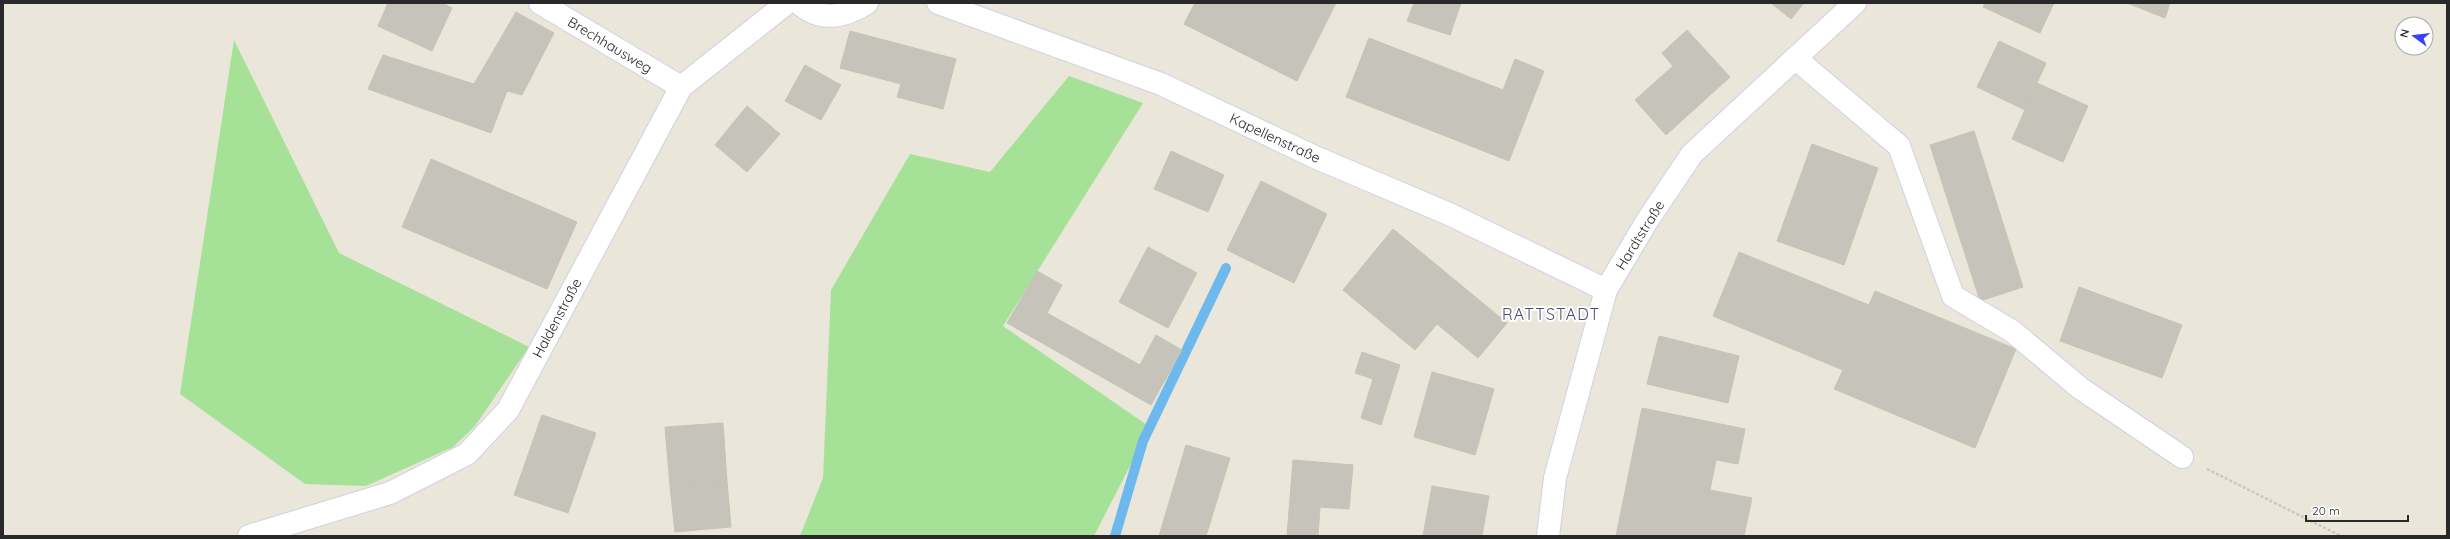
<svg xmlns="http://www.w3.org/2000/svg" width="2450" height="539" font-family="Quicksand,sans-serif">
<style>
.green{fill:#a5e297}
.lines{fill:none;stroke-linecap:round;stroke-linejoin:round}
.stream{stroke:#6db9ed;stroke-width:10}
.building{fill:#c6c3ba;stroke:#c6c3b4}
.minor-casing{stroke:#d0d1e2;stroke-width:24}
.path{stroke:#c7c7c7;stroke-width:2.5;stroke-dasharray:3 2;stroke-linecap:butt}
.minor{stroke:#fff;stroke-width:22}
.labels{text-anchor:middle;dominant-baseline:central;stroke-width:4;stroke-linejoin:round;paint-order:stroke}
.street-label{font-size:14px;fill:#292929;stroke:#fff}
.quarter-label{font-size:16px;letter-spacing:1px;fill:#4a4b79;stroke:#fff}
</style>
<rect width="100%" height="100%" fill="#ebe6da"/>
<path class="green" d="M234,40L339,253L529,347L475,426L453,447L366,486L305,484L180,394Z
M1069,76L1143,103L1003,326L1150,427L1094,536H800L823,478L831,290L910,154L990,172Z"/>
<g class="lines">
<path class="stream" d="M1115,536L1143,441L1226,268"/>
</g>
<path class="building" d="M388,3H442L452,8L432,51L378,26Z
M1195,3H1336L1297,81L1184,24Z
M1414,3H1461L1450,35L1407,21Z
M1771,3H1804L1791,19Z
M1985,3H2054L2040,33L1983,7Z
M2127,3H2170L2165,18Z
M516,12L554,33L522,95L507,91L491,133L368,89L383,55L474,84Z
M1687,30L1730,77L1666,135L1635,100L1673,66L1662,53Z
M850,31L956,59L943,109L897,97L901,84L840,68Z
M1369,38L1503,90L1515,59L1544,71L1509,161L1346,97Z
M1999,41L2046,63L2025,110L1977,87Z
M805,65L841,85L821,120L785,101Z
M2037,83L2088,106L2063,162L2012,139Z
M747,106L780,134L747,172L715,145Z
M1974,131L2023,287L1980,301L1930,145Z
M1812,144L1878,168L1844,265L1777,241Z
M1171,151L1224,175L1208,212L1154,189Z
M431,159L577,222L547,289L402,227Z
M1261,181L1327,214L1294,283L1227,250Z
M1393,229L1507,323L1478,358L1437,324L1415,350L1343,290Z
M1148,247L1197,273L1168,328L1119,302Z
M1739,252L1869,305L1875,291L2016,349L1975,448L1834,389L1843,370L1713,316Z
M1037,271L1062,285L1047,313L1140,365L1156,335L1182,350L1151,405L1007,323Z
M2079,287L2182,325L2162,378L2060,341Z
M1659,336L1739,356L1728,403L1647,384Z
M1362,352L1400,365L1381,425L1361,418L1373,379L1355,373Z
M1432,372L1494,389L1475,455L1414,437Z
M1642,408L1745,429L1738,464L1716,460L1710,490L1752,498L1744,536H1616Z
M542,415L596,433L568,513L514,495Z
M723,423L727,481L670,486L665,427Z
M1186,445L1230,458L1206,536H1159Z
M1293,460L1353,465L1349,509L1320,507L1318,536H1287Z
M727,481L731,527L675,532L670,486Z
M1432,486L1489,496L1482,536H1423Z"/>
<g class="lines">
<g class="minor-casing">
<path id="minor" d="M540,3L681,87
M799,3C820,22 844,18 867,3
M938,3L1161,84L1317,158L1449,214L1606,290
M1795,58L1899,146L1953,296L2012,331L2080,388L2182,457
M249,536L390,493L467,454L508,410L681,87L787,3
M1548,536L1555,478L1606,290L1647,221L1692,154L1855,3"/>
</g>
<path class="path" d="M2207,469L2341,536"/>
<use href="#minor" class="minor"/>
</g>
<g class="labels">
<g class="street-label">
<text transform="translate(610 45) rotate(31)">Brechhausweg</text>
<text transform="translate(1275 138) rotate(25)">Kapellenstraße</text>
<text transform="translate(1640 235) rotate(-58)">Hardtstraße</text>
<text transform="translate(557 318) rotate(-62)">Haldenstraße</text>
</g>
<g class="quarter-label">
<text x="1551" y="314">RATTSTADT</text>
</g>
</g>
<rect width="2450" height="539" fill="none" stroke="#292929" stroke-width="8"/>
<g transform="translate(2414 36) rotate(285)"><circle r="19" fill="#ffffff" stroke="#a9a9a9"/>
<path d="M0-3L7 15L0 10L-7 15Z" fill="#3b42f8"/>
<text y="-6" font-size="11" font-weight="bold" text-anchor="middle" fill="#292929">N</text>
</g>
<path d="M2306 515v6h102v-6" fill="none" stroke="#292929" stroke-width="2"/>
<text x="2312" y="515" font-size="12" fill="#292929" stroke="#ffffff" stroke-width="3" paint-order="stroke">20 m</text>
</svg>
